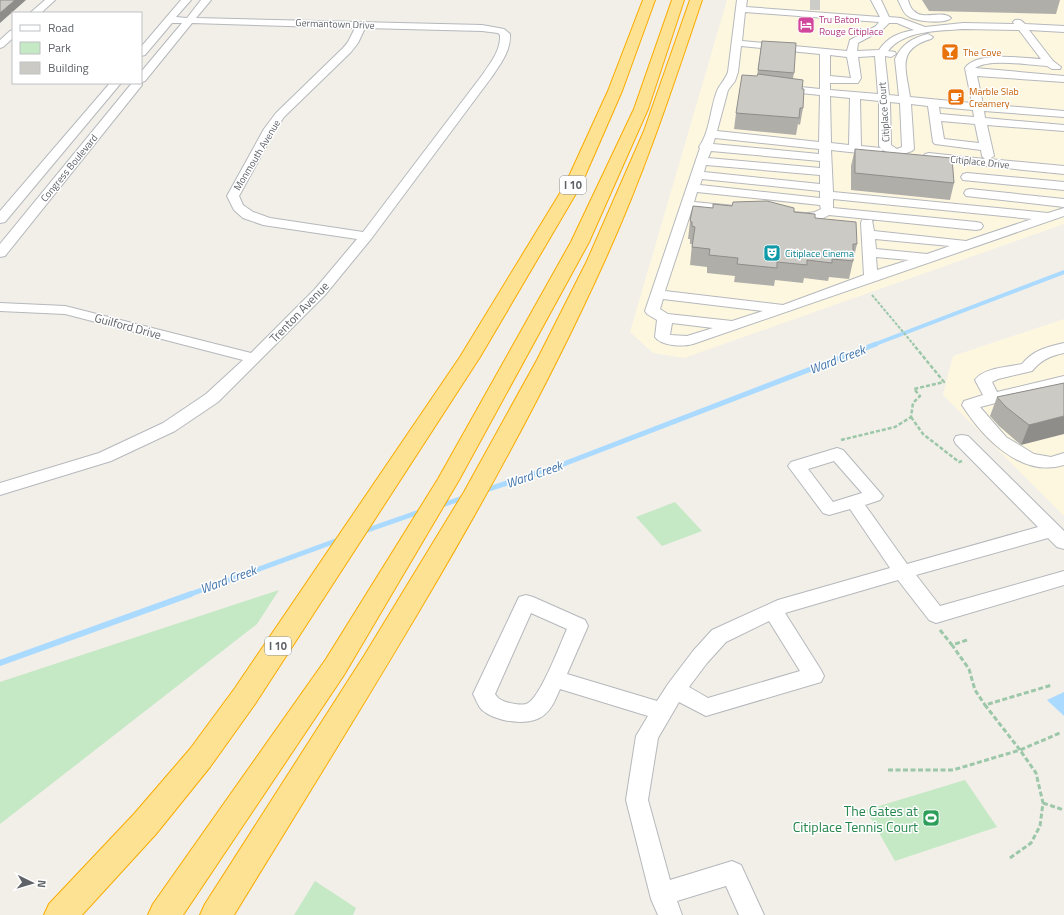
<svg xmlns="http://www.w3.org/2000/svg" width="1064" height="915" font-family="'Titillium Web',sans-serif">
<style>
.commercial{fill:#fef7e0}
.green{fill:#c5e8c5}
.water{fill:#aadaff}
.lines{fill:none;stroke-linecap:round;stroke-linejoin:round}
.stream-far2{stroke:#aadaff;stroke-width:4}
.stream-far1{stroke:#aadaff;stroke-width:5}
.stream{stroke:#aadaff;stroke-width:6}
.minor-tunnel{stroke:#ccccc8;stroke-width:10;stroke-dasharray:10 5;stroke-linecap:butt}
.minor-casing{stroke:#b5b8bc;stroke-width:2}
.highway-casing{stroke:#f9ab00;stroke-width:2}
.path-far2{stroke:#9cc7a9;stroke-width:2;stroke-dasharray:3 1.5;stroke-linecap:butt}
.path-far1{stroke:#9cc7a9;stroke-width:2.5;stroke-dasharray:4 2;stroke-linecap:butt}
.path{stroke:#9cc7a9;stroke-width:3;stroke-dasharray:5 2.5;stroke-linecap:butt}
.minor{fill:#fff;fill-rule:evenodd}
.highway{fill:#fde293;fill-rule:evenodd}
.wall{fill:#afaea9}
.shaded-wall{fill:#8f8d8a}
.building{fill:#cccac5;stroke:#8f8d8a}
.labels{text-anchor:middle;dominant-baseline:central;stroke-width:3;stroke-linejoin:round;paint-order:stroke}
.far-hotel-label{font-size:10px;fill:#b23c85;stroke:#fff;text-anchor:start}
.far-street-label{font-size:10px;fill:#5f6368;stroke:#fff}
.far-food-label{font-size:10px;fill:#c56008;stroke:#fff;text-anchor:start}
.far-culture-label{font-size:10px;fill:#0d838f;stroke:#fff;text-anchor:start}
.shield{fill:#fff;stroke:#8f9295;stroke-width:1}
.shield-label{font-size:11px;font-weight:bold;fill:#5f6368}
.street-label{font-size:12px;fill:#5f6368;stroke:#fff}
.water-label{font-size:13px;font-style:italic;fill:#4174aa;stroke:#fff}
.near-leisure-label{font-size:14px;fill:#27864d;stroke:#fff;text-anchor:end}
</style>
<rect width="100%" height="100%" fill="#f1efe8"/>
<path class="commercial" d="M727,0H1064V224L684,358L653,353L630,332Z
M1064,319V516L943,395L953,356Z"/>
<path class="green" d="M675,502L702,531L662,546L636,517Z
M279,590L257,624L0,824V682Z
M965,780L997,827L895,861L866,810Z
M315,881L356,908L353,915H294Z"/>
<path class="water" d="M1064,692V716L1047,700Z"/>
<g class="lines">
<path class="stream-far2" d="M873,345L1064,272"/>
<path class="stream-far1" d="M483,491L561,465L876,344
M439,506L466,497
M362,532L422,511
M188,595L341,539"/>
<path class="stream" d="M0,663L191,594"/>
<path class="minor-tunnel" d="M810,5H822"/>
<g class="minor-casing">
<path id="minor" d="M45,0H55L41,13H30Z
M181,0H191L176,17L187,18L201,0H211L196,18L482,25L504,29L510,34C511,51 500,65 491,78L371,239L325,295L218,402L175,431L111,461L0,495V483L99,453L163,423L206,394L243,360L65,314L0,311V303L65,306L251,353L315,289L357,239L263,225L243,218L234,210L227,196L264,129L276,113L343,48L348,42L355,28L192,23L145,81L142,82V85L5,256L0,257V244L132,83H141V72L182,23H172L145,55L141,56V47ZM365,28L482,31L498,33L500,35C501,50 491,62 483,74L363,232L270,218L253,212L243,205L239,196L276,129L284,117L351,52L358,43Z
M737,0H747L746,7L880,17L871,0H881L889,17L901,18L925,27L963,23L1014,24L1013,22L1015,20C1020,19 1021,20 1025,24L1064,26V32L1029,30L1053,61L1061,67L1060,69H1052L1047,66C1029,65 990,58 975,68L1064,76V82L977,76L983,104L1064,111V117L984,111L985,118L1064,125V131L987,125L994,156L989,159L1064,166V174L925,160L923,157L925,154L929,153L985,159L982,156L981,150L935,144L933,142L928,106L911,104L914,149L912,151L895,157L881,149L883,151L881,153L877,155L831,150L833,192L1048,213L1064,208V216L693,344C683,347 661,346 655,337L657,320L647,314L645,311L700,148L699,147C710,132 710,109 717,91C720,84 725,80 728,72ZM745,12L879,22L876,26L850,40L847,51L742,41ZM889,23H897L914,30C898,33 888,37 879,50L857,51L858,43L882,30ZM963,29L1019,30L1041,59C1023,58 976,51 965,68L972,103L910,97C906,69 896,49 931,39L933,37L928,34C912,38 902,44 895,59L899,96L889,95L885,59V56L891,57L896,54L895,52L888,51C904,30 939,31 963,29ZM741,46L820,54V89L781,85L776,88L781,91L820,95L819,142L717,131L728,90L735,81L738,72ZM830,55L847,57L851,78L830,76ZM875,56L878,94L830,90V83H858L861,78L858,57ZM830,96L850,98L849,145L831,143ZM860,99L879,101V146L881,148L861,146ZM890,102L900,103L902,147L897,149L891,145ZM939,107L973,110L974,117L940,114ZM941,121L975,124L979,143L944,139ZM715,138L819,149V154L713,144ZM711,151L820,161V168L708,158ZM706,165L820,175V184L704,172ZM702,179L820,191V198L700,185ZM697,192L820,205L821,209C807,217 802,210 788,213L787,216L788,219C804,223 815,223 829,215L976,230L981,229L983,226L981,223L976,222L833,208V199L1032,219L966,241L874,231L872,220H862L861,223L864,275L783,305L665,291L692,209L735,214L739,213L741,210L739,207L735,206L694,202ZM875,239L950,246L927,254L876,249ZM876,257L909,260L877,270ZM663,299L763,311L732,321L668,314L660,309ZM672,323L713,328L687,336L670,335Z
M898,0H908C909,4 911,9 914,11C923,21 942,9 951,18C945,24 915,22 908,16C903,13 901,5 898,0Z
M13,30V38L3,47L0,48V40L10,31Z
M110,83H121L5,222L0,223V211Z
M967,173L1064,182V190L963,180L961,177L963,174Z
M970,189L1064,199V207L966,196L964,193L966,190Z
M1064,343V353C1050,356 1041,360 1032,371L998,379L992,382L997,392L1064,376V386L980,407L1006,437L1034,454L1051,457L1064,453V465C1021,478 983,438 962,405L964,401L983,395L975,380C983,368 1008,367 1022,364C1033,350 1047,347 1064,343Z
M962,435L968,436L1064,531V549L1057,547L1048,538L916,575L940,606L1064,571V585L936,623L929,620L898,580L785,613L821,670L824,676L821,682L706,716L679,702L658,738L648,800L670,880L732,861L741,865L764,915H739L726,886L677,901L682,915H658L651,899L626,800L636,736L648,716L560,689C556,698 552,709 544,715C530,727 496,722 482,710C478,706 476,699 473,694L519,597L526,595L533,597L585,620L588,626L567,674L657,701L668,684L693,651L712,630L778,600L890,568L850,509L829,515L823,513L791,470L788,466L791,462L837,448L843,450L883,496L880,500L865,505L907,564L1038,527L956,444L954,440L956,436ZM834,461L862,493L833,502L808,469ZM531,613L567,629C560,644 541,696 528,703C524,706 515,704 510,703C504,702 498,699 495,694ZM769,621L800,671L708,698L689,687L707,663L726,642Z"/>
</g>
<g class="highway-casing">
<path id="highway" d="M643,0H655L622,91L581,185L480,357L255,704L210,767L156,834L82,915H44L49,904L134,814L190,749L235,688L460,357L565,185L608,91Z
M672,0H684L648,109L589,242L459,480L344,675L183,915H148L153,904L326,659L438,479L571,242L634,109Z
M690,0H702C672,89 643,177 604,262C501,490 364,702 234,915H200L205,904L364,656L464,492L537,360L587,261L644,131Z"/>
</g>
<path class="path-far2" d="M872,295L914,345"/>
<path class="path-far1" d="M911,417L923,434L959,462L962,461
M841,440L895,427L911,417L913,403L920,396L914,389L944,382L913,344"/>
<path class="path" d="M940,630L952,645
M967,640L952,645L969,669L975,690L985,705
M888,770H953L1020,750L985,705L1052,685
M1043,803L1064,810
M1010,858L1031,843L1040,826L1043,803L1036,773L1020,750L1060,733"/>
<use href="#minor" class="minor"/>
<use href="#highway" class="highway"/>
</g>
<path class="wall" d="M922,0H1060L1056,14L929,11Z
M762,41L794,73L793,78L802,89L803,108L800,125L798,124L796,135L734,129L736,113L757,76Z
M855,149L954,183L950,200L851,190V166Z
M713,208L794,212L815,218L857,244L849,279L829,277L828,281L804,278L803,283L775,280L774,286L734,282L735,276L707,273V267L690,265L692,244H690V239H688L690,221Z
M1064,383L1021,445L999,426L990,416L997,397Z"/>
<path class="shaded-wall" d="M15,0H26L0,23V13Z
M1064,416V434L1021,445L1029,425Z"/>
<path class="building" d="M0,0H15L0,13Z
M762,41L796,43L794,73L758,70Z
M758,74L803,80L802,89H804L803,108H800L799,118L736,113L742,75L757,76Z
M855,149L952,158L954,183L855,173Z
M767,201L794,208V212L815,214V218L856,222L857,244H853V261L832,259V263L807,260V265L777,262V268L737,264L738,258L709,255L710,249L692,247L695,227L692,226V222L690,221L693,206L713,208V204L732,206L733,202Z
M1064,383V416L1029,425L1006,407L997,397Z"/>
<defs>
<g id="hotel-square" transform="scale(0.9)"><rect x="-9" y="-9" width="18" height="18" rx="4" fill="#d1479c" stroke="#fff"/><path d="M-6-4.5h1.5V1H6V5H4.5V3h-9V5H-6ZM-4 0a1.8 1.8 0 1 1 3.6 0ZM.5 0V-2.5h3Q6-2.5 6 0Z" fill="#fff"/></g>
<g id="bar-square" transform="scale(0.9)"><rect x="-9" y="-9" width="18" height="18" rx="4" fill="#e8710a" stroke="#fff"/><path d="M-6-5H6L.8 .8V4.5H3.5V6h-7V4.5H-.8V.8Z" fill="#fff"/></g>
<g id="cafe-square" transform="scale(0.9)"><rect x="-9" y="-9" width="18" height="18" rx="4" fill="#e8710a" stroke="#fff"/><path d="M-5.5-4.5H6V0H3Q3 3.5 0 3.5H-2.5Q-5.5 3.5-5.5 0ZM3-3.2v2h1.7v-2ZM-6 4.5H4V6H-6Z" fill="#fff"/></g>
<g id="theatre-square" transform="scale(0.9)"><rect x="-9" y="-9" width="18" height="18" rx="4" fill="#0f9aa8" stroke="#fff"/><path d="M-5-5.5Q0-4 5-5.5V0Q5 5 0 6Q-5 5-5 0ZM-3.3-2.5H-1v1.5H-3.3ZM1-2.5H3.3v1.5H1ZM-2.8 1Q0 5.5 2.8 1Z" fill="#fff"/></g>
<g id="stadium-square" transform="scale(0.9)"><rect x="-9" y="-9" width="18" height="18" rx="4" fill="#2e9e5b" stroke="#fff"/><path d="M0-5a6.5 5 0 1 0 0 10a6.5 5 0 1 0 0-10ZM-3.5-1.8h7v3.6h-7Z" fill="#fff"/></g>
</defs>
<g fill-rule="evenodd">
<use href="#hotel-square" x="806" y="25"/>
<use href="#bar-square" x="950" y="52"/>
<use href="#cafe-square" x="956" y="97"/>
<use href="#theatre-square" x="772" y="253"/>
<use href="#stadium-square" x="931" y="818"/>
</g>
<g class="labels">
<g class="far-hotel-label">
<text x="819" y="19">Tru Baton<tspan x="819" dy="12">Rouge Citiplace</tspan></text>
</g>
<g class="far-street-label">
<text transform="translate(335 24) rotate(2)">Germantown Drive</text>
<text transform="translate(884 112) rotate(-94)">Citiplace Court</text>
<text transform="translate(257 155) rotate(-59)">Monmouth Avenue</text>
<text transform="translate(980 162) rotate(6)">Citiplace Drive</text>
<text transform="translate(69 168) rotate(-51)">Congress Boulevard</text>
</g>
<g class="far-food-label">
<text x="963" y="52">The Cove</text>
<text x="969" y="91">Marble Slab<tspan x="969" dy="12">Creamery</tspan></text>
</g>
<g class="far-culture-label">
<text x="785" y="253">Citiplace Cinema</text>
</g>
<g class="shield">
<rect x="560" y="176" width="26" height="18" rx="3"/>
<rect x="265" y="637" width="26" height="18" rx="3"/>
</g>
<g class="shield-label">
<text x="573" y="185">I 10</text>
<text x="278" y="646">I 10</text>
</g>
<g class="street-label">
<text transform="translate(299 312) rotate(-46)">Trenton Avenue</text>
<text transform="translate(128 326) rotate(15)">Guilford Drive</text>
</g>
<g class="water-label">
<text transform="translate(837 359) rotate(-21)">Ward Creek</text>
<text transform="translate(534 474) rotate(-19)">Ward Creek</text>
<text transform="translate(228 579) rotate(-20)">Ward Creek</text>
</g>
<g class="near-leisure-label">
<text x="918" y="810">The Gates at<tspan x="918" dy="16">Citiplace Tennis Court</tspan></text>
</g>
</g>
<rect x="12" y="12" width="130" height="72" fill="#ffffff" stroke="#bfc1c3"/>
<rect x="20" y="25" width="20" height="6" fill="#ffffff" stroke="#bfc1c3"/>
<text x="48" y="32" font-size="12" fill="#5f6368">Road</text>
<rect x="20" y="42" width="20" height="12" fill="#c5e8c5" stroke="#bfc1c3"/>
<text x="48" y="52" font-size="12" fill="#5f6368">Park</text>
<rect x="20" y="62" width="20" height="12" fill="#cccac5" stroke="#bfc1c3"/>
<text x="48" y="72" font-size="12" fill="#5f6368">Building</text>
<g transform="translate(32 883) rotate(95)" stroke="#ffffff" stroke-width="3" paint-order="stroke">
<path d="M0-3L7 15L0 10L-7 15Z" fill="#5f6368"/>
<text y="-6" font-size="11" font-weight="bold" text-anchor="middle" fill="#5f6368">N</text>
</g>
</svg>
